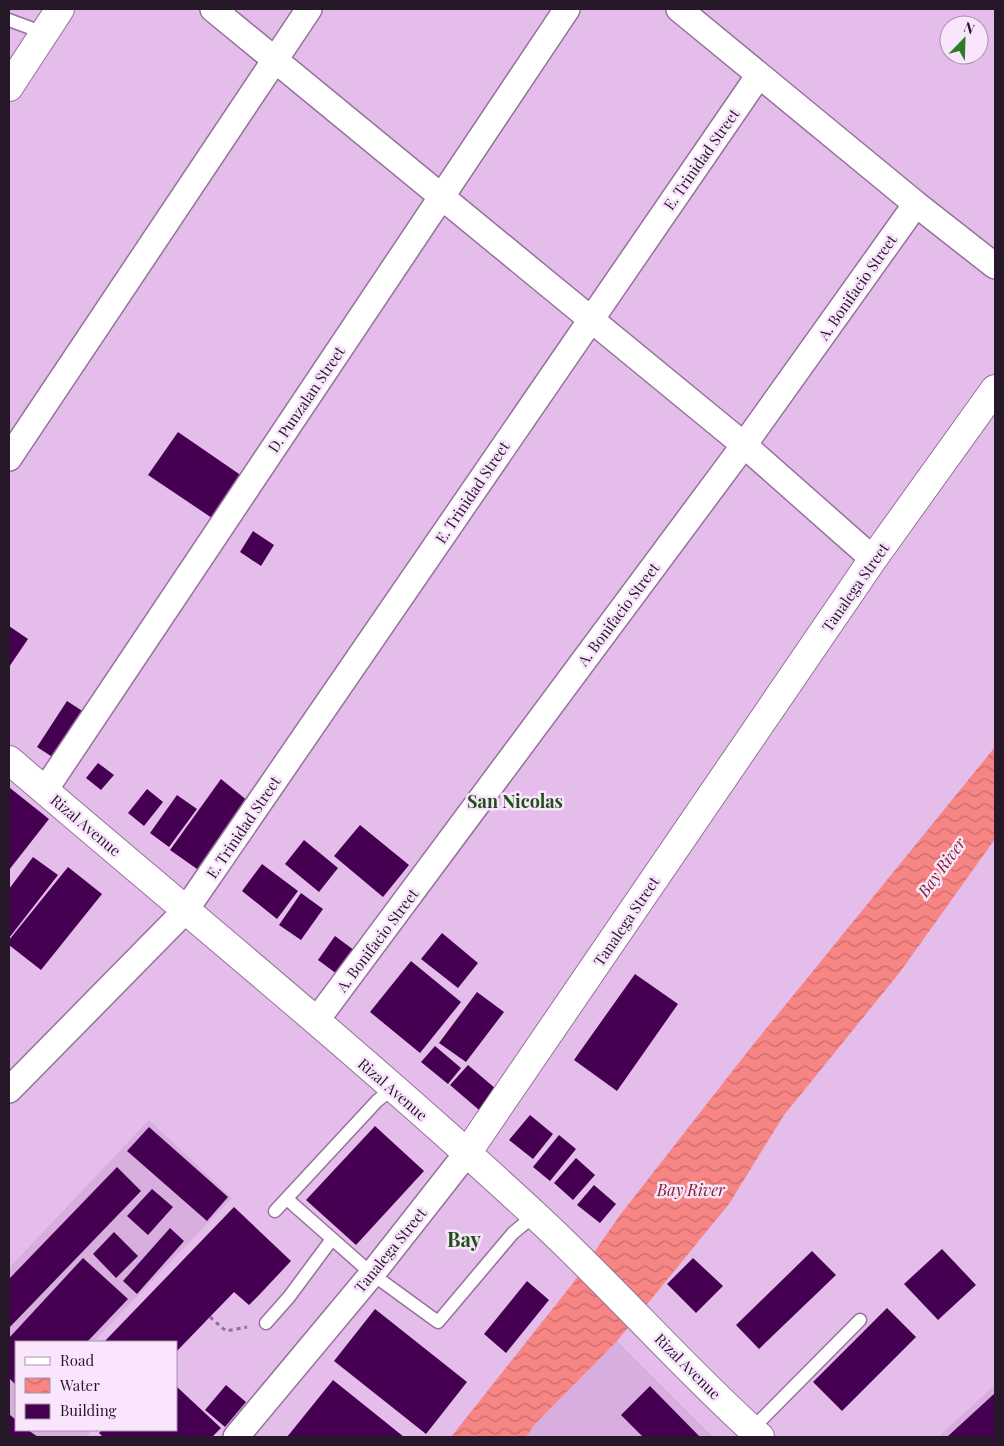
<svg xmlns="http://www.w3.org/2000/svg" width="1004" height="1446" font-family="'Playfair Display',serif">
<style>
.built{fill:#d8aedf}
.water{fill:url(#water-waves)}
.building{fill:#460051}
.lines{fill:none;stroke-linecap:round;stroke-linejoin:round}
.service-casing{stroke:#95729b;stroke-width:15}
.minor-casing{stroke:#95729b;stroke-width:28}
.tertiary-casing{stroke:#95729b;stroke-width:30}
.secondary-casing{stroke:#95729b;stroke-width:30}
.path{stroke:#8d7291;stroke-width:3;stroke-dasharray:4 4;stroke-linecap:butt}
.service{stroke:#fff;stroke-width:12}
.minor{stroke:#fff;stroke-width:25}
.tertiary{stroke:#fff;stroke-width:28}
.secondary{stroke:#fff;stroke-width:28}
.labels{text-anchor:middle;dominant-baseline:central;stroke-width:5;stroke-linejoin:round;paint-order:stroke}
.street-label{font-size:15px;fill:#261828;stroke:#f9e6fd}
.water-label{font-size:16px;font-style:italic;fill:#811e26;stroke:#f9e6fd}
.quarter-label{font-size:18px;font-weight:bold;fill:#20501a;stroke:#f9e6fd}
.district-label{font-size:20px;font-weight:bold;fill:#20501a;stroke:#f9e6fd}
</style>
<defs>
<pattern id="water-waves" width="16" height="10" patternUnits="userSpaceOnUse" patternTransform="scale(1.25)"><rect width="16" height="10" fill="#f68584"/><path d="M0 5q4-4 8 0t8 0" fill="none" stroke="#c76c6c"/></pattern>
</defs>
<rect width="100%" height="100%" fill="#e4bdea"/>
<path class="built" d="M149,1120L232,1198L93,1342H16V1430H92L86,1437H9V1268Z
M617,1341L713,1437H526L535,1424Z
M995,1385V1437H938Z"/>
<path class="water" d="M995,747V839L900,972L784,1115L729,1204L617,1341L535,1424L526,1437H451L573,1283L620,1215L752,1046Z"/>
<path class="building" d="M178,432L242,476L212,518L148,475Z
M253,531L274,545L261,566L240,552Z
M9,626L28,639L9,667Z
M67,701L87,714L57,760L37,747Z
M98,763L114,775L101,790L86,778Z
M221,779L254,806L207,876L170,850Z
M10,788L49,819L9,870V789Z
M147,789L163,802L144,826L128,813Z
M177,795L197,809L169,847L150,833Z
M360,825L409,865L383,897L334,856Z
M304,840L338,868L319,892L285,864Z
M33,857L58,875L9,938V889Z
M262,864L298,891L277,919L242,891Z
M68,867L102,894L41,970L9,945V940Z
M301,893L323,909L301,940L279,925Z
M442,933L478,963L458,988L421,959Z
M335,936L362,956L345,980L318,960Z
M411,961L461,1002L420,1053L370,1012Z
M635,974L678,1004L617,1091L574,1060Z
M477,992L504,1012L466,1062L439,1043Z
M435,1046L461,1068L448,1084L421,1062Z
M468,1065L503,1095L485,1115L450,1085Z
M530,1115L553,1134L533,1159L509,1140Z
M375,1126L424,1171L356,1245L306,1200Z
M149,1127L228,1197L207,1221L127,1151Z
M559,1135L576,1149L550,1181L533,1167Z
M576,1158L595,1175L573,1200L554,1183Z
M117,1167L141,1191L9,1328V1279Z
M594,1185L616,1204L600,1223L577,1205Z
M152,1189L173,1207L148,1235L127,1216Z
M234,1207L291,1261L260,1294L249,1305L234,1292L176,1352V1342H104Z
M170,1228L184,1241L137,1294L123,1281Z
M114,1232L138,1256L116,1278L93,1254Z
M942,1249L976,1285L938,1320L904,1284Z
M812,1251L836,1275L759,1349L736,1325Z
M83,1258L128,1299L87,1342H16V1385L9,1378V1338Z
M693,1258L723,1286L696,1313L667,1284Z
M527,1281L549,1300L506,1353L484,1334Z
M887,1308L916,1337L842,1411L813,1382Z
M375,1309L467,1382L426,1434L334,1361Z
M333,1380L404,1437H287Z
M226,1385L246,1402L225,1427L205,1410Z
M176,1386L221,1428L212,1437H103L99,1433L102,1430H176Z
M650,1386L700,1437H643L621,1415Z
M995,1393V1437H947Z
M9,1414L16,1420V1430H28L38,1437H9Z"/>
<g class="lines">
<g class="service-casing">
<path id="service" d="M9,20L44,33
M287,1199L372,1274L438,1322L513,1233L535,1215
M275,1211L377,1101L393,1088
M266,1323L289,1297L332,1239
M749,1432L860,1320"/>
</g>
<g class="minor-casing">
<path id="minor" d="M213,9L744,445L873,559
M679,9L916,204L995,266
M9,458L309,9
M45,790L567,9
M316,1021L744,445L916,204
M9,1090L185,911L759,75
M236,1437L372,1274L467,1153"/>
</g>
<g class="tertiary-casing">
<path id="tertiary" d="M9,87L60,9
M467,1153L873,559L995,389"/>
</g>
<g class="secondary-casing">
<path id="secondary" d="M9,760C185,911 366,1058 536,1216C613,1287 682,1367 760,1437"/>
</g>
<path class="path" d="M210,1317L226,1331L247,1327"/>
<use href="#service" class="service"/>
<use href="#minor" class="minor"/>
<use href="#tertiary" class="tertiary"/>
<use href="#secondary" class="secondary"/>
</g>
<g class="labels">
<g class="street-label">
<text transform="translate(701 159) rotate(-55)">E. Trinidad Street</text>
<text transform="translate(857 287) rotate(-55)">A. Bonifacio Street</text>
<text transform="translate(306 399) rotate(-56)">D. Punzalan Street</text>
<text transform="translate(472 492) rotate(-56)">E. Trinidad Street</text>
<text transform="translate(855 587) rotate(-55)">Tanalega Street</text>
<text transform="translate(618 614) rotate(-53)">A. Bonifacio Street</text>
<text transform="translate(86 825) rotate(40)">Rizal Avenue</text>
<text transform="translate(243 827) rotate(-56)">E. Trinidad Street</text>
<text transform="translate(626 921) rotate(-56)">Tanalega Street</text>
<text transform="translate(377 940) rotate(-53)">A. Bonifacio Street</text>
<text transform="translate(393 1089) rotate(41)">Rizal Avenue</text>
<text transform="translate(390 1250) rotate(-51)">Tanalega Street</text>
<text transform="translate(688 1366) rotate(45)">Rizal Avenue</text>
</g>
<g class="water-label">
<text transform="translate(941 867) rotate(-54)">Bay River</text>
<text x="691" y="1189">Bay River</text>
</g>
<g class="quarter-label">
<text x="515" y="801">San Nicolas</text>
</g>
<g class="district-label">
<text x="464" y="1238">Bay</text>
</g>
</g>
<rect width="1004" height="1446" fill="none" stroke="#261828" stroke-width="20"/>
<rect x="15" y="1341" width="162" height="90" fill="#f9e6fd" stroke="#a594a8"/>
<rect x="25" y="1357" width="25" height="8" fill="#ffffff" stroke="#a594a8"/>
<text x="60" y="1366" font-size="15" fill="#261828">Road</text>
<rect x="25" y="1378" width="25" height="15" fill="url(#water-waves)" stroke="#a594a8"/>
<text x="60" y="1391" font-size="15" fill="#261828">Water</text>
<rect x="25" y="1404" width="25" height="15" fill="#460051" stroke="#a594a8"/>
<text x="60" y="1416" font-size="15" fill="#261828">Building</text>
<g transform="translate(964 40) rotate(23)"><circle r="24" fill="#f9e6fd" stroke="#a594a8"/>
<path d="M0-4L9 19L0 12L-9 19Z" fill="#2e7c25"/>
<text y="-8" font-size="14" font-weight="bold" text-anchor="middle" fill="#261828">N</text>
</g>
</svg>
